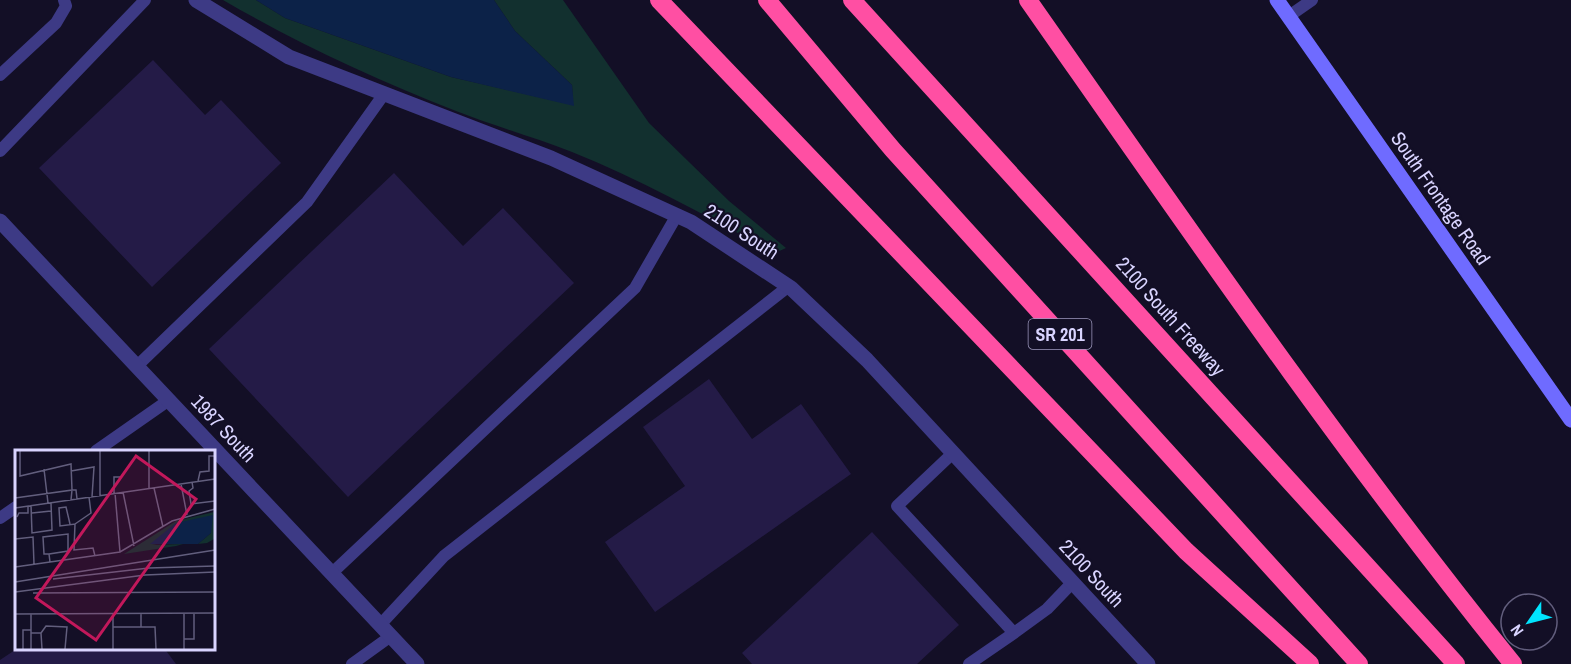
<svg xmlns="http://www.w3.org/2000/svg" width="1571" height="664" font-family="'Archivo Narrow',sans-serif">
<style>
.green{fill:#12302f}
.water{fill:#0c2248}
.building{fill:#241b47}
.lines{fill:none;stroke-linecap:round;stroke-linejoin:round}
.lane{stroke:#3d3a85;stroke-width:12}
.street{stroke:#3d3a85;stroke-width:15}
.secondary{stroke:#6f6bff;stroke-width:15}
.highway{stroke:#ff4fa3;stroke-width:18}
.labels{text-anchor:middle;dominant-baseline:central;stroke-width:4.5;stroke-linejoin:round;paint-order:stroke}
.shield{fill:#130f26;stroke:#9e99be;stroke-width:1.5}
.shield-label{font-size:18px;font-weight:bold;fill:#d9d4ff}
.street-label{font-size:20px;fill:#d9d4ff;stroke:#130f26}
.inset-road{fill:none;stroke:#625e7d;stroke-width:1.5}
.view{fill:#c2185b;fill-opacity:0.15;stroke:#c2185b;stroke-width:3}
.inset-edge{fill:none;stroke:#d9d4ff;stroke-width:3}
</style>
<rect width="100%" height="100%" fill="#130f26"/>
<path class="green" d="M223,0H256L285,18L451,77L573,105L572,85L515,31L494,0H563L649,123L729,201L786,248L775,253C708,217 642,180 572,152C534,137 494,126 456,111C376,80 297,43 223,0Z"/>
<path class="water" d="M256,0H494L515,31L572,85L574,106L451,77L285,18Z"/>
<path class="building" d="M153,60L205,115L221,100L281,163L152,287L39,168Z
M394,173L463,246L503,208L574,283L348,497L209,349Z
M709,379L752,439L801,404L851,474L655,612L605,542L685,486L643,427Z
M872,532L959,625L917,664H752L742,653Z
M18,648H164L176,664H0V660Z"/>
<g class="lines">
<path class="lane" d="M1289,16L1312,0
M0,75L56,23L66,6L64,0
M0,151L145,0
M137,366L307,202L384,94
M96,451L169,400
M953,453L897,506L1014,633L969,664
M0,518L16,507
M332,573L635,288L677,215
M380,625L444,556L789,286
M1014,633L1047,609L1072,583
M352,664L391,636"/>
<path class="street" d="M196,0L289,57L551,158L691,222L791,288L867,360L1148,664
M0,221L417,664"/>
<path class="secondary" d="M1277,0L1571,420"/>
<path class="highway" d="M659,0L1186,551L1310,664
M767,0L893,150L1359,664
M852,0L1456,664
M1028,0C1185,224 1341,451 1513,664"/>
</g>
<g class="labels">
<rect class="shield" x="1028.5" y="319" width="63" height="30" rx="4.5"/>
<g class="shield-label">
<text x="1060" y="334">SR 201</text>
</g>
<g class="street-label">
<text transform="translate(1441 198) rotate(55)">South Frontage Road</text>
<text transform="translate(742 231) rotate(33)">2100 South</text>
<text transform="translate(1171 316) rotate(48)">2100 South Freeway</text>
<text transform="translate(224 428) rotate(47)">1987 South</text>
<text transform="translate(1092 573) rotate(47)">2100 South</text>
</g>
</g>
<g transform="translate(15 450)">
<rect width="200" height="200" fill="#130f26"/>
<path d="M199,62V89L192,93L183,94L196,83L137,95L168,94L161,96L109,104L161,71Z" fill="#12302f"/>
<path d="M198,65L196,83L183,94H135L161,73Z" fill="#0c2248"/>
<path class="inset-road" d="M134,0V38M29,19L33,53M56,21L79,17L77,47M183,31L185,22L194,21V6H200M177,32L178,38L174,41L176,54L200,51M166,34L172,65M139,38L148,77M108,42L119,96M100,43L105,102M99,44V27H105M85,46V0M0,48L57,40L56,14L5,26V0M56,50L57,40H61L62,49M16,55L17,83L37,80L36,53M0,58L200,29M17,63L36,61M2,67L4,63H13V56M55,74L51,57L44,58L45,76L60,74L59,100L78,98L80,106M60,74L76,63L74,47M0,89L18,87L19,114M34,104L53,101V84L28,87L29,104H34L35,112M0,117L105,102L157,71L200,59M38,129L134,118L200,116M0,132L200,100M0,142L130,125L200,122M18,143L200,142M0,164L200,163M16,164V199M126,164V177H140L141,199M169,164V199M98,177H126M16,183H26L27,199M26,183L31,176L52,177L50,199M169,189H179V164M8,199V180H16M98,199V164"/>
<path class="view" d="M121,6L181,49L81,190L21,148Z"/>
<rect width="200" height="200" class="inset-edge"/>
</g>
<g transform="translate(1529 622) rotate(235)"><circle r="28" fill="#130f26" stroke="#625e7d" stroke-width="1.5"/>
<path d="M0-4.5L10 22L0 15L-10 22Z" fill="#00e5ff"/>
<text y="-9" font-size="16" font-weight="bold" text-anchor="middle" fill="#d9d4ff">N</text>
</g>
</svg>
